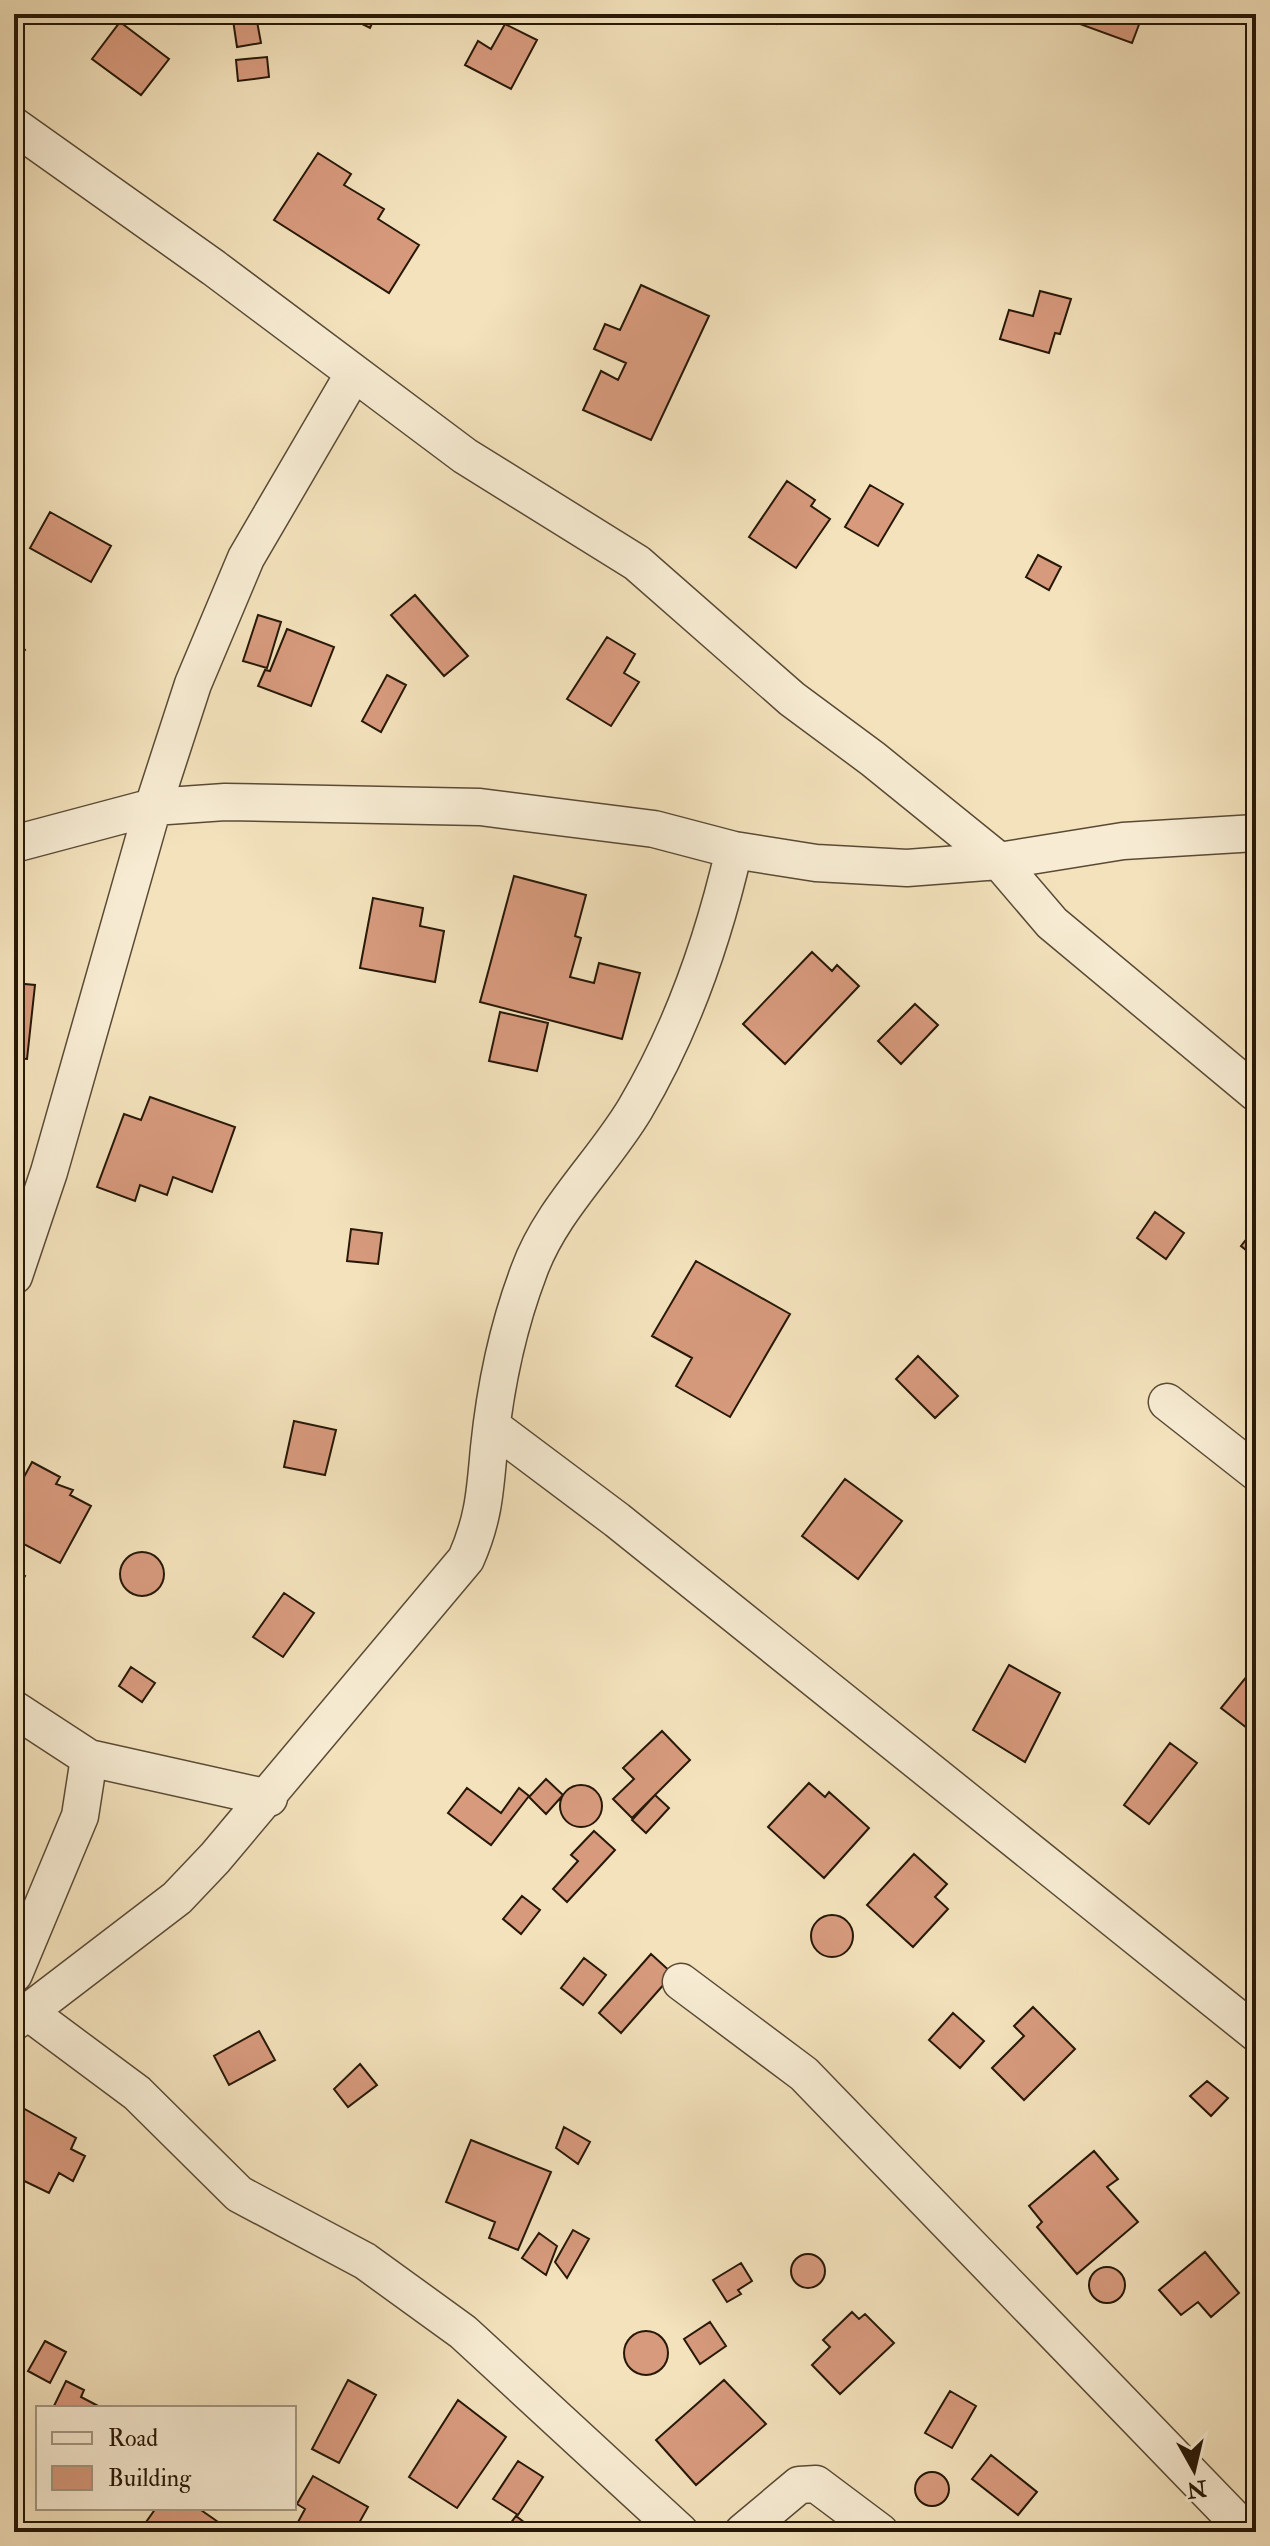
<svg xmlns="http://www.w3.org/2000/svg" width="1270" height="2546" font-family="'IM FELL Double Pica',serif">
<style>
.building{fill:#d79a7d;stroke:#271808;stroke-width:2}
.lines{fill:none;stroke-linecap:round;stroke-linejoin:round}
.minor-casing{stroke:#5a4a35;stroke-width:39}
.minor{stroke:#f7ecd3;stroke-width:36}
</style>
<rect width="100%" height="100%" fill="#f3e2bc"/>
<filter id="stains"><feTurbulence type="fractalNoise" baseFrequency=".0025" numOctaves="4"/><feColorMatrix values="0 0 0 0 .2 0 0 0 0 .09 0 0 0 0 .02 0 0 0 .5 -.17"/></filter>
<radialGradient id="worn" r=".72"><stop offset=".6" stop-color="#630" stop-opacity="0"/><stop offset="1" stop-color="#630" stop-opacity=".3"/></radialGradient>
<path class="building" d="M176,14H201L203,19L179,24Z
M357,14H375L376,15L370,28L354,20Z
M744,14H779L776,24Z
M1080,14H1143L1132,43L1077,23Z
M256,16L261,43L237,47L233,20Z
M120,22L169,59L141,95L92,59Z
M505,24L537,40L511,89L465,65L478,41L491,49Z
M267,57L269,77L238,81L236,60Z
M318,153L351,174L344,185L384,209L378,219L419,245L389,293L274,220Z
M641,285L709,316L651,440L583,410L601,371L618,380L626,363L594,349L605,324L620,330Z
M1040,291L1071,299L1060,334L1055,333L1049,353L1000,339L1009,310L1033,316Z
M787,481L815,500L811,506L830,519L796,568L749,537Z
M870,485L903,504L878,546L845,527Z
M50,512L111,546L91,582L30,548Z
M1038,555L1061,567L1049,590L1026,577Z
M415,595L468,656L444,676L391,615Z
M258,615L281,622L267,668L243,661Z
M287,629L334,647L311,706L258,686L265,670L270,671Z
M14,637L25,650L14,660Z
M607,637L635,654L624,673L639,682L611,726L567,699Z
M387,675L406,685L381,732L362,721Z
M514,876L586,895L575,936L581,938L570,977L594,983L599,963L640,973L622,1039L480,1002Z
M373,898L423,908L420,926L444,931L435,982L360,968Z
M812,952L832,971L837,965L859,986L785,1064L743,1024Z
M14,983L35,985L27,1059L14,1058Z
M915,1004L938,1025L901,1064L878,1041Z
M500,1012L548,1023L537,1071L489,1061Z
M150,1097L235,1127L212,1192L173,1177L167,1195L140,1185L135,1201L97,1187L124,1114L141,1120Z
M1155,1212L1184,1233L1166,1259L1137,1238Z
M1256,1227V1258L1241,1246Z
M351,1229L382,1233L378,1264L347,1261Z
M696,1261L790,1314L730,1417L676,1386L692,1358L652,1336Z
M918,1356L958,1396L935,1418L896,1379Z
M294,1421L336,1430L325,1475L284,1467Z
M32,1462L60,1477L56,1484L73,1490L70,1495L91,1506L60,1563L14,1539V1489L17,1490Z
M845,1479L902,1521L858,1579L802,1536Z
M120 1574a22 22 0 1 1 44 0a22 22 0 1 1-44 0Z
M14,1563L18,1565L15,1571L25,1576L14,1595Z
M284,1593L314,1613L283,1657L253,1637Z
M1009,1665L1060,1693L1025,1762L973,1730Z
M1256,1665V1735L1221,1708Z
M131,1667L155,1683L142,1702L119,1686Z
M662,1731L690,1760L632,1818L613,1799L634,1779L623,1768Z
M1170,1743L1197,1763L1149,1824L1124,1805Z
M546,1779L563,1795L546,1814L529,1797Z
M809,1783L825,1797L829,1792L869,1828L824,1878L768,1827Z
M560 1806a21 21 0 1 1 42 0a21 21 0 1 1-42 0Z
M467,1788L501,1813L519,1788L529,1796L491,1845L448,1813Z
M655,1795L669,1808L646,1833L632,1820Z
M594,1831L615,1850L567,1902L553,1889L578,1861L571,1855Z
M914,1854L947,1884L935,1897L948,1909L913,1947L867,1905Z
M522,1896L540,1910L521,1934L503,1919Z
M811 1936a21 21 0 1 1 42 0a21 21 0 1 1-42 0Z
M651,1954L673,1974L621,2033L599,2013Z
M584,1958L606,1975L583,2005L561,1988Z
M1033,2007L1075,2049L1024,2100L992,2068L1024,2036L1014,2026Z
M953,2013L984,2041L960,2068L929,2040Z
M259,2031L275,2060L229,2085L214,2056Z
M360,2064L377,2085L348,2107L334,2089Z
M1207,2081L1228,2098L1211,2116L1190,2096Z
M14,2103L76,2138L71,2149L85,2156L73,2181L59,2173L49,2193L14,2176Z
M564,2127L590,2142L578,2164L556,2148Z
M471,2140L551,2172L518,2250L489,2238L495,2222L446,2202Z
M1094,2151L1118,2179L1107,2187L1138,2222L1077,2274L1037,2227L1042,2222L1029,2206Z
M573,2230L589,2239L567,2278L555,2262Z
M539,2233L557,2246L546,2275L522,2258Z
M1205,2252L1239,2293L1211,2317L1198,2302L1181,2315L1159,2290Z
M791 2271a17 17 0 1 1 34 0a17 17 0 1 1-34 0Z
M741,2263L752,2281L738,2290L741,2294L727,2302L713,2280Z
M1089 2285a18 18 0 1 1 36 0a18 18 0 1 1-36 0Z
M852,2312L859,2319L865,2314L894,2343L840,2394L812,2365L830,2347L823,2340Z
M710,2322L726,2346L700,2364L684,2339Z
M624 2353a22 22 0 1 1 44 0a22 22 0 1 1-44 0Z
M45,2341L66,2352L50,2383L28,2371Z
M348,2380L376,2395L339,2463L312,2449Z
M724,2380L766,2424L696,2485L656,2440Z
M66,2381L84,2390L81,2397L102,2408H53Z
M950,2391L976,2406L952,2448L925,2433Z
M458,2400L506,2437L457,2508L409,2477Z
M991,2455L1037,2492L1018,2515L972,2479Z
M518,2461L543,2477L518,2515L493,2499Z
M915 2489a17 17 0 1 1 34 0a17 17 0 1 1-34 0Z
M313,2476L368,2507L354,2532H316L298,2522L305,2509L297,2504Z
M156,2508H198L221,2524L216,2532H139Z
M516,2516L537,2532H504Z"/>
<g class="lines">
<g class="minor-casing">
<path id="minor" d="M14,126L214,268L465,456L637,563L792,699L873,759L999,861L1052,923L1256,1093
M14,844L153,807L225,802L480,807L654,829L734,850L816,863L907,868L999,861L1123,841L1256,833
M14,1276L49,1172L153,807L193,684L246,558L354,373
M1167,1402L1256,1472
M493,1427L617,1520L1256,2033
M14,1709L89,1758L80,1816L14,1974
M89,1758L269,1798
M681,1982L804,2074L1247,2532
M28,2012L177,1898L215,1858L466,1559C484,1518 485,1491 489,1448C495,1389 508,1326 529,1271C551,1210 602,1164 635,1109C683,1028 713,941 734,850
M14,2022L28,2012L137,2093L239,2194L365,2261L463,2332L680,2532
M743,2532L799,2485L816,2484L880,2532"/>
</g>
<use href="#minor" class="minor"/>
</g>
<rect width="1270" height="2546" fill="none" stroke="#f3e2bc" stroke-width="48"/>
<rect x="16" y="16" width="1238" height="2514" fill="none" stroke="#271808" stroke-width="4"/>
<rect x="24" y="24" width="1222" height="2498" fill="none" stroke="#271808" stroke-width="2"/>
<rect x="36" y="2406" width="260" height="104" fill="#f7ecd3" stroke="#a49782" stroke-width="2"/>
<rect x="52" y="2432" width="40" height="12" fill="#f7ecd3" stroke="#a49782" stroke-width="2"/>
<text x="108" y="2446" font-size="24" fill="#271808">Road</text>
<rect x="52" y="2466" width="40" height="24" fill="#d79a7d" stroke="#a49782" stroke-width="2"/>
<text x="108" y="2486" font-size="24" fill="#271808">Building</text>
<g transform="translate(1194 2470) rotate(172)" stroke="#f7ecd3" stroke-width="6" paint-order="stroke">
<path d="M0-6L14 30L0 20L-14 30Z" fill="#271808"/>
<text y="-12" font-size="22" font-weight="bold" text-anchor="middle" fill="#271808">N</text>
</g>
<rect width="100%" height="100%" filter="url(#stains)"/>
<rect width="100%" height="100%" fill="url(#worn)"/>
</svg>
